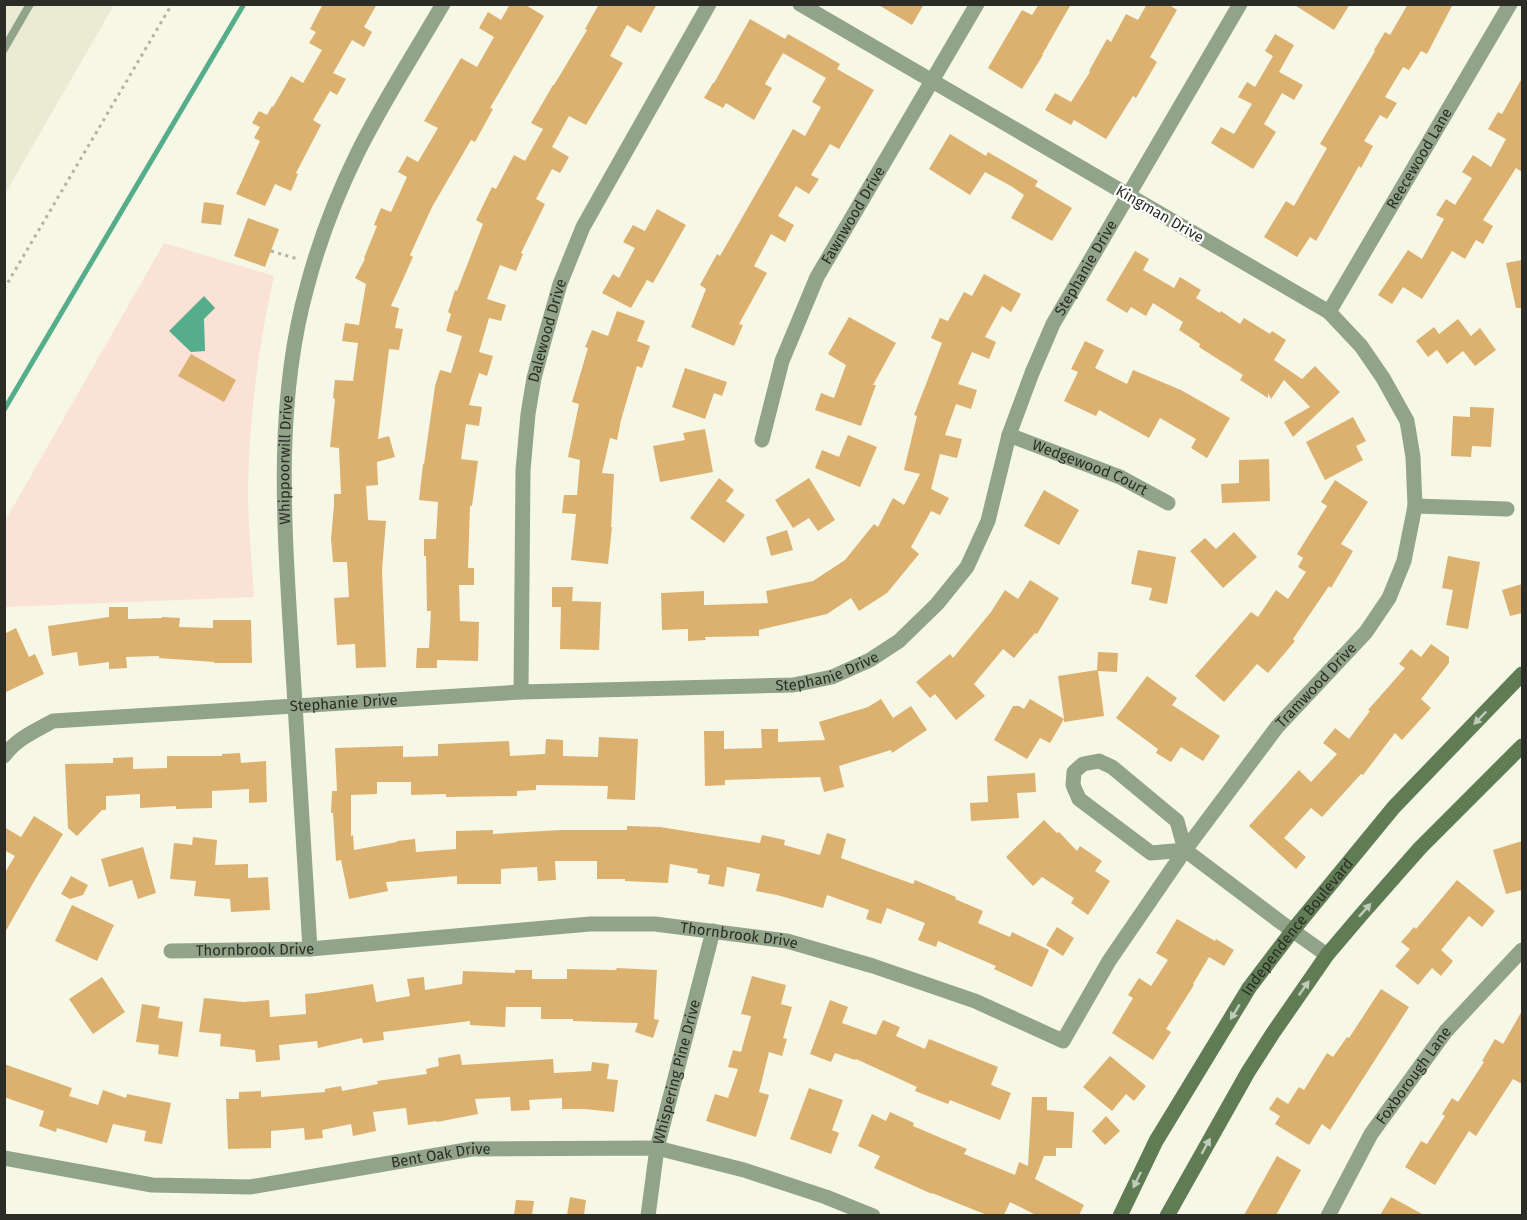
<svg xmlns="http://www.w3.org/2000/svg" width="1527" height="1220" font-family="'Fira Sans',sans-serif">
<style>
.built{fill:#ebebd3}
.green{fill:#fae2d6}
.water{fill:#56ad8c}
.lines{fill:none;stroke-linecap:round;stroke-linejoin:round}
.stream{stroke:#56ad8c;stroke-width:5}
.building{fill:#dcb16f}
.path{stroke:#b1b1a4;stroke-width:3;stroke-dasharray:3 4.5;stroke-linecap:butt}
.lane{stroke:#91a489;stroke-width:8}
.street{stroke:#91a489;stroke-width:15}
.secondary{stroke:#607c55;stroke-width:15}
.oneway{fill:#bfcbbb}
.labels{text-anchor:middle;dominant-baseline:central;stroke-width:4.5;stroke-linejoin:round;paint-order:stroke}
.street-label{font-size:15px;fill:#2c2c26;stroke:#fff}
</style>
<rect width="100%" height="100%" fill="#f7f7e6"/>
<path class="built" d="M5,5H114L5,194Z"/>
<path class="green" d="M164,243L274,276C258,347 249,418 248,491C248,526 252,561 254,597L5,607V521Z"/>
<path class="water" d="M204,296L215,308L204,319L205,351L191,352L169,331Z"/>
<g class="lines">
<path class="stream" d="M4,410L244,4"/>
</g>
<path class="building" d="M323,4H377L364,27L372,32L364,47L352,40L333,73L346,79L337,95L330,91L313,120L321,125L296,173L298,174L291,191L275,184L265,206L236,194L260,141L254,138L260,127L252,123L259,111L267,115L272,106L273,107L291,76L303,83L322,50L309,43L316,32L310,29Z
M510,4H524L544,16L490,108L493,109L475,142L471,140L432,207L410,255L413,257L391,306L399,308L395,328L403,329L399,350L389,349L378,439L389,436L395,457L377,462L378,485L366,486L368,520L386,521L382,570L386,667L356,668L355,644L337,645L334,598L349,597L347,562H333L331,539L334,506V494H341L339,448L330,447L335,399L333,398L335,380L353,381L358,343L342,341L345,323L359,325L366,284L355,278L365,259L364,258L377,226L374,225L381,208L391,212L407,177L398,172L407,156L418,162L438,128L424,121L461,58L477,67L494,37L479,28L488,12L501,20Z
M599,4H657L641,33L627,25L610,56L623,63L586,125L569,116L552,147L569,157L560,173L552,169L536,199L545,204L521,253L523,254L516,271L500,265L487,299L506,305L501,321L489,318L479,352L493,356L487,376L479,373L469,405L482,407L479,426L466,424L461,459L478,461L472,506H470L468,568H474V585H459L460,621L479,622L478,661L437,660V668H416L417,648H429L431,611H427L426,556H424V539H436L438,502L419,500L423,464H424L435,386L440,370L451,373L462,336L446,331L451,314L448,312L455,290L457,291L483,224L476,220L492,187L496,189L514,155L525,161L543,129L531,123L553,85H554L587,30L585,29Z
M877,4H924L912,25Z
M1039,4H1071L1042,55H1043L1022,89L988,68L1022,10L1032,15Z
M1147,4H1168L1177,10L1150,57L1157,62L1136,98L1133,96L1106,139L1074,120L1071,125L1045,110L1055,93L1071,102L1090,72L1089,71L1107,39L1111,42L1126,14L1138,20Z
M1293,4H1350L1334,30Z
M1408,4H1453L1427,54L1421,51L1409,70L1403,67L1385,97L1397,103L1387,119L1380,115L1364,141L1373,146L1361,168L1359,166L1316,241L1310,237L1297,257L1264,237L1286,201L1294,206L1327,148L1320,144L1375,51L1374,50L1385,32L1390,35Z
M750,19L785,39L788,34L823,54L840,64L837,69L874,90L839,149L830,144L811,175L819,179L809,194L796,186L778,216L794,225L785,242L771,234L754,266L767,273L739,324L743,325L734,346L691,327L706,289L700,285L717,254L720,256L793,129L805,136L821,107L812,102L826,78L783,53L765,84L772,88L754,120L726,103L723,108L704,98L713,83H714Z
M1275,34L1294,45L1279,72L1303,85L1294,100L1282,93L1264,124L1276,132L1253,169L1211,143L1221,127L1234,134L1252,104L1238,97L1247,82L1255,87L1273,56L1265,51Z
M1522,78V172L1516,168L1483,220L1493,226L1483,244L1476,240L1465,259L1452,251L1422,299L1403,287L1392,304L1378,295L1408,250L1422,259L1444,219L1436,215L1446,199L1455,205L1472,178L1462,172L1473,155L1491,167L1506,139L1488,129L1498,112L1502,114Z
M950,134L986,156L988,152L1038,181L1035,186L1072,208L1052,241L1011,218L1024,195L1011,186L985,172L970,195L929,169Z
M204,202L224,205L221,225L201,223Z
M657,209L686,225L653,283L647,280L631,308L602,293L613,274L619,278L635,248L623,242L633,225L645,231Z
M248,218L279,229L265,267L234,256Z
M1135,251L1149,259L1143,270L1174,288L1180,277L1201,290L1196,298L1220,313L1221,311L1240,324L1244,318L1270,334L1272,331L1286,340L1274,360L1302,379L1315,366L1340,392L1293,437L1284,422L1310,407L1284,380L1271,399L1268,393V398L1240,380L1243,375L1199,347L1200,344L1179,330L1183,322L1153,303L1146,316L1131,307L1127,313L1106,300Z
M1522,260V308H1516L1506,263Z
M984,274L1021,294L1011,312L1002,306L985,337L996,342L989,359L972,352L958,384L977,390L971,409L956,404L945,435L962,439L957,458L940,454L931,489L949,498L940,515L931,511L911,547L919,554L887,593L859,611L851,598L827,614L759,630V636L705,637L706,640L688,641V629L662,630L661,593L704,591V605L768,603L766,591L813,581L845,560L874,524L878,527L893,498L904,505L920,474L904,470L917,416L914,415L942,343L931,338L940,318L948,321L964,292L972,296Z
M617,311L645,321L637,341L650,346L642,368L637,366L621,420L617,440L610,438L602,473L614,474L611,527H612L608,564L571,560L576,514L562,513L564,495H577L580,460L568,457L579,404L572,402L588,348L585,347L592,330L608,336Z
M849,317L896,343L873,385H876L861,426L815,410L821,393L834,398L846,365L828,354Z
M1458,319L1471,336L1480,328L1496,350L1475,366L1463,351L1447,364L1437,350L1428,357L1416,341L1434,327L1439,334Z
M1085,341L1104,350L1095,368L1127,384L1133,370L1181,390L1230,418L1207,458L1191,448L1196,439L1160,418L1149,438L1099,410L1096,416L1064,401L1078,372L1071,369Z
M191,354L236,380L224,402L178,376Z
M685,368L727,382L722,396L714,393L705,419L672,407Z
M1470,407L1494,408L1491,447L1472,446L1471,457L1451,456L1453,416L1470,417Z
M1353,417L1366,441L1356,446L1363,460L1325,480L1306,442Z
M705,429L713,472L660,482L653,446L685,440L683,433Z
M848,435L877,447L860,487L815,468L822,450L839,457Z
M1269,459L1270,501L1222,503L1221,484L1239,483V460Z
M719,478L734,490L726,501L745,515L724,543L690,518Z
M809,478L835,520L818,531L809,518L793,528L775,500Z
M1335,480L1368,502L1341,544L1353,551L1331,588L1329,586L1293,639L1295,641L1268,673L1257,664L1224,702L1195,676L1251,612L1258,617L1276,590L1288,599L1306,572L1298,567L1303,558L1297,554L1327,506L1321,502Z
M1044,490L1079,510L1059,545L1024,526Z
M787,530L793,550L771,556L766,537Z
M1234,532L1257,557L1223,588L1190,551L1205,538L1216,549Z
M1138,550L1176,557L1167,604L1149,600L1152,588L1131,584Z
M1448,556L1480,562L1468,629L1446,625L1453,590L1442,588Z
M1030,580L1059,598L1037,634L1035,633L1014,658L1003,649L974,684L985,696L956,720L935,694L930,698L916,682L950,654L953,658L991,612L1005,590L1018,599Z
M1522,584V613L1510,616L1502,590Z
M552,587H573L572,601L601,602L599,650L560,649L561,607H552Z
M109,607H128V619L162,618V617L180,618L179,627L213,628V620H251L252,663H214V662L159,658V656L126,657L127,668L109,669V662L79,666L77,652L52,656L48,626L109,617Z
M16,628L29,657L35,654L44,674L4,693V634Z
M1431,644L1449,657V663L1421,699L1431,708L1402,740L1395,733L1363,775L1361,774L1322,817L1311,808L1284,838L1306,857L1296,869L1249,826L1299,770L1311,782L1337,754L1323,743L1335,728L1349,739L1370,711L1368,710L1405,668L1399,664L1411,649L1421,657Z
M1098,652L1118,653L1117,672L1098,671L1104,716L1064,722V719L1050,743L1040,738L1027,759L994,740L1013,706H1019L1024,709L1030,699L1064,719L1058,676L1097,670Z
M1147,676L1177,698L1172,705L1220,736L1203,761L1181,747L1171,762L1156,753L1158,749L1116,718Z
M881,699L893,718L911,706L927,730L892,753L891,750L839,766L844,787L824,792L820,777L725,780V785L705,786L704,731H724V749L762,748L761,729H778V742L825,740L819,722L868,707Z
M599,737L638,739L635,800L607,799L608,786L536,785V790L517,791V796L446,797V794L411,795V782H377V794L351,795V836L353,835L354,850L397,842V841L415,839L416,852L456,849V831L493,830V834L561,830H627V826L660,827L760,843L762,835L785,840L784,845L820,855L827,833L846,839L841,858L913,884L915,880L956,897L955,899L983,911L978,923L1010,937L1012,932L1049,950L1032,987L994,969L996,966L938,941L936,947L918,940L925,923L887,908L881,924L866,919L869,910L827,895L823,908L777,895L756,891L760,874L727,867L724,887L708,884L710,875L697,873L698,869L670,864L668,883L625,881V879H597V861H555L556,880L538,881L537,867L501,869V884H457V876L386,882L388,891L349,899L341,860L336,861L333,813H331L332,791H337L335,748L403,746V757L438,756V744L509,741L510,756L545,754L546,739L563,740V756L598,757Z
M240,753L241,763L266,761L267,802L249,803V789L212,791V808L176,809V806L140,808V794L106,796V810H102L77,836L68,828L65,764L113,763V758L133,757V769L167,768V756H222V754Z
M1035,773L1036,792L1017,793L1019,818L971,821L970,803L988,802L987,776Z
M34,816L63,834L36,878L4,934V874L15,856L4,850V827L21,837Z
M1044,820L1057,833L1059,832L1077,851L1080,846L1102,861L1095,871L1110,881L1088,915L1071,903L1074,898L1042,877L1033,886L1006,857Z
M193,837L217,840L215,865L248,864V878L268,877L270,910L231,912L230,899L194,896L196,881L170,879L174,843L192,845Z
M1522,841V890L1506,894L1493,850Z
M143,847L156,893L138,899L132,880L109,887L101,859Z
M71,876L88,885L83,895L70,899L61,894Z
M1457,880L1495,911L1482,927L1469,916L1441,950L1453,961L1441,976L1432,968L1418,985L1395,966L1410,949L1401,942L1414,927L1416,929Z
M72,905L114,925L97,961L55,941Z
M1177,919L1215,941L1216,939L1234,950L1224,966L1209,957L1193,984L1194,985L1166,1029L1171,1032L1153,1060L1112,1033L1133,998L1128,995L1139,978L1151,986L1168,960L1156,953Z
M1057,927L1074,938L1063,956L1046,945Z
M617,968L657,970L654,1019L659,1020L653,1038L635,1032L638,1023L573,1021V1019H541V1007H506L505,1027L470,1025V1021L383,1032L384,1040L363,1043L362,1038L318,1048L317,1041L279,1045L280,1060L256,1062L255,1050L220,1046L221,1034L199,1032L204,998L243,1002L269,1000L270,1017L306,1014L305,994L316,993L373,984L376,1002L410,996L407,979L424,977L425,990L462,984L463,971L515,973V970H532V979H567V969L616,970Z
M752,976L786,985L781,1004L792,1007L783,1038L787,1039L782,1056L769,1052L759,1092L769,1095L756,1137L706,1121L715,1094L728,1098L738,1069L728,1067L733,1050L741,1052L751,1016L741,1014Z
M102,977L125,1012L93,1034L69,999Z
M1381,989L1409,1007L1330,1130L1322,1124L1309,1145L1275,1124L1280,1116L1269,1109L1277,1097L1288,1104L1299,1087L1304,1090L1327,1053L1333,1057L1347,1037L1349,1038Z
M830,1000L848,1007L842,1023L876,1035L883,1020L900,1027L896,1036L925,1049L929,1039L998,1067L991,1085L1011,1093L1000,1120L950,1100L948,1104L915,1091L917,1087L856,1059L855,1060L835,1053L831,1062L810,1054Z
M142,1004L160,1007L158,1018L183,1022L178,1057L158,1054L159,1045L136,1042Z
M1522,1011V1084L1513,1079L1476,1136L1469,1131L1435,1185L1405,1167L1421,1141L1427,1144L1445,1116L1442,1114L1452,1098L1458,1102L1484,1062L1482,1061L1495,1039L1503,1044Z
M460,1054L462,1065L553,1059L554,1073L591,1071L592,1062L609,1064L607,1079L618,1080L614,1112L584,1109H562V1098L529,1100L530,1110L511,1111L510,1097L475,1099L478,1114L437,1122L436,1121L408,1125L406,1108L373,1112L376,1131L353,1136L351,1124L322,1130L323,1138L305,1140L304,1128L271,1131V1148L228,1149L226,1099H239V1092L261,1091V1097L325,1092V1089L341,1086L342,1091L378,1084L377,1081L427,1074L426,1069L439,1066L438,1058Z
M1110,1056L1146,1086L1134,1101L1126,1094L1112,1111L1083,1087Z
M4,1064L72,1088L69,1096L98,1105L103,1090L126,1098L127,1094L171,1103L162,1144L144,1141L146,1131L113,1124L107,1143L57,1128L56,1132L39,1126L44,1111L4,1097Z
M809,1088L843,1100L832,1130L839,1133L831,1154L790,1139Z
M1032,1097H1047V1110L1074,1112L1072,1148H1056V1156H1044L1035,1179L1084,1205L1079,1215H1036L1010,1202L1004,1215H987L932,1193V1194L874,1168L880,1156L858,1146L872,1114L886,1121L890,1112L914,1123L913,1126L967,1149L964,1154L1015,1175L1019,1162L1028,1166Z
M1106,1116L1120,1131L1105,1145L1092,1131Z
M1277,1156L1301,1170L1276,1215H1244Z
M570,1197L586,1200L584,1215H567Z
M1391,1197L1424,1215H1380Z
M516,1200L534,1201L532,1215H514Z"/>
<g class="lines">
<path class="path" d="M271,251L298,259
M4,289L172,4"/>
<path class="lane" d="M4,49L30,4"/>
<g class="street">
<path id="s1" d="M1329,312L1510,4"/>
<path id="s2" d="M1009,435L1120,477L1168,503"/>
<path id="s3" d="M762,440L782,361L817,277L977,4"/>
<path d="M1415,506L1507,509"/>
<path id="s4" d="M521,692L523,470L528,414L534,378L545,337L560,284L583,227L709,4"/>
<path id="s5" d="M4,756C16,739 35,731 53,721L521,692L793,685L832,677L870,660L899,641L937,604L967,567L988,521L1009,435L1032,373L1053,324L1240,4"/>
<path d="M1185,850L1151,853L1079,799L1073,785L1074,772L1083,764L1099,761L1112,767L1177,821L1185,850L1279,921L1327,955"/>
<path id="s6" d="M310,949C304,845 297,742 291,639C284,522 275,402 307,287C319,241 336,197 357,154C382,103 414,54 443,4"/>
<path id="s7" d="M171,951L310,949L590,924H655L787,941L873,966L975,1001L1063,1041L1109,961L1185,850L1277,727L1366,632L1389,598L1404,561L1415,506L1413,457L1407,421L1383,378L1361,346L1329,312L800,4"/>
<path id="s8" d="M4,1158L152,1185L250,1187L472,1149L657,1148L744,1170L826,1197L873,1216"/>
<path id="s9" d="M648,1216L657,1148L713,931"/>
<path id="s10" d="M1328,1216L1371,1134L1446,1031L1522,950"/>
</g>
<g class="secondary">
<path id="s11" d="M1120,1216L1156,1141L1249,988L1293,930L1394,807L1522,674"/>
<path d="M1167,1216L1248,1072L1273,1033L1327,955L1361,915L1420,848L1522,746"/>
</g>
</g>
<defs><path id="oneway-solid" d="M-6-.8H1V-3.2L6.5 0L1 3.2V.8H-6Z" transform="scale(1.5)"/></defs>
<g class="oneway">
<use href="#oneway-solid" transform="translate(1480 718) rotate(134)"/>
<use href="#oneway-solid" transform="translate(1365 910) rotate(-48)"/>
<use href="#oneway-solid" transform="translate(1304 988) rotate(-55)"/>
<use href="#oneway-solid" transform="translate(1235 1012) rotate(121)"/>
<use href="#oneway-solid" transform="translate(1206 1146) rotate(-61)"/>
<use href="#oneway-solid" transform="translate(1137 1180) rotate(116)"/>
</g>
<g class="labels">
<g class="street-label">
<text stroke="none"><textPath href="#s1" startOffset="178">Reecewood Lane</textPath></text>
<text transform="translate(1160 214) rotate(30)">Kingman Drive</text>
<text stroke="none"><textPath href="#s3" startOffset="244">Fawnwood Drive</textPath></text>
<text stroke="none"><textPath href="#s5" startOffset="1342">Stephanie Drive</textPath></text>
<text stroke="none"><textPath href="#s4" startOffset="364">Dalewood Drive</textPath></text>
<text stroke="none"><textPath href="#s6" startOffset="490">Whippoorwill Drive</textPath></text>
<text stroke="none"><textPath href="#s2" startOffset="87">Wedgewood Court</textPath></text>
<text stroke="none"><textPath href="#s5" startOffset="838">Stephanie Drive</textPath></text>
<text stroke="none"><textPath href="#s7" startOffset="1350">Tramwood Drive</textPath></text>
<text stroke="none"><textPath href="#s5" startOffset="352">Stephanie Drive</textPath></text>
<text stroke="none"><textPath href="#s11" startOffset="340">Independence Boulevard</textPath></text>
<text stroke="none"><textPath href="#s7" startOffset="570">Thornbrook Drive</textPath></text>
<text stroke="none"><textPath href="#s7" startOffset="84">Thornbrook Drive</textPath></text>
<text stroke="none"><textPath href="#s9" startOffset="147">Whispering Pine Drive</textPath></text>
<text stroke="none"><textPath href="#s10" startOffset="165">Foxborough Lane</textPath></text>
<text stroke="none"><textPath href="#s8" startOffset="442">Bent Oak Drive</textPath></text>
</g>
</g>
<rect width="1527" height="1220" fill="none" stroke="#2c2c26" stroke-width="12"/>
</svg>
